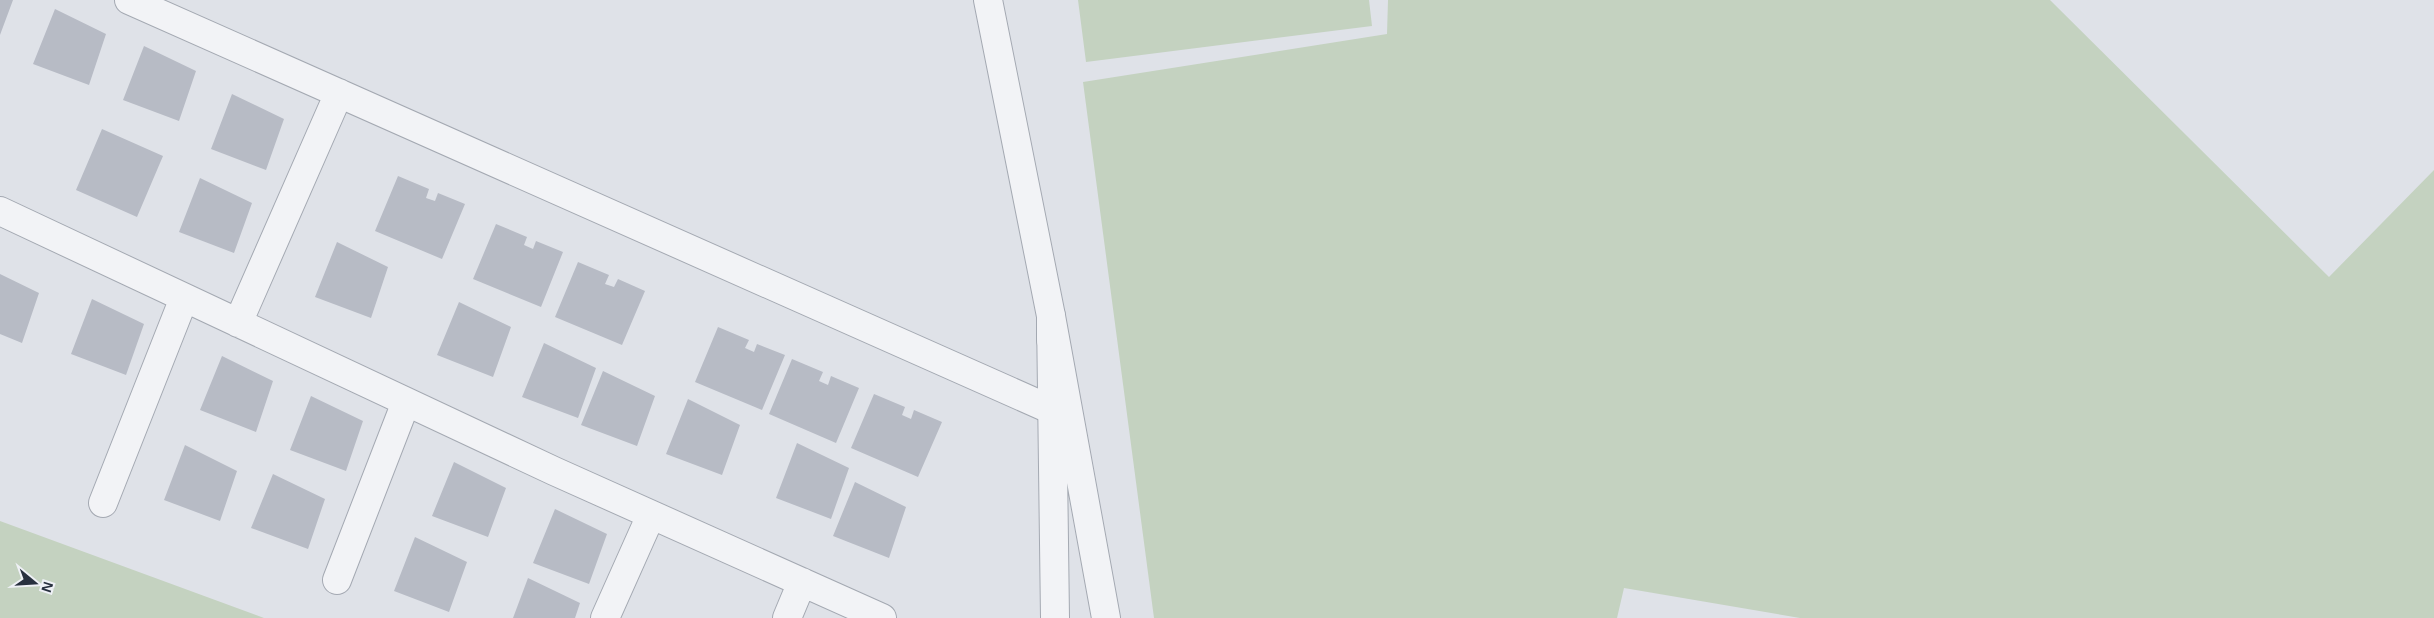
<svg xmlns="http://www.w3.org/2000/svg" width="2434" height="618" font-family="Helvetica,sans-serif">
<style>
.green{fill:#c4d2c0}
.building{fill:#b7bbc5}
.lines{fill:none;stroke-linecap:round;stroke-linejoin:round}
.minor-casing{stroke:#a4a9b2;stroke-width:30}
.tertiary-casing{stroke:#a4a9b2;stroke-width:30}
.minor{stroke:#f2f3f6;stroke-width:28}
.tertiary{stroke:#f2f3f6;stroke-width:28}
</style>
<rect width="100%" height="100%" fill="#dfe2e8"/>
<path class="green" d="M1078,0H1369L1372,26L1086,62Z
M1388,0H2050L2329,277L2434,170V618H1800L1624,588L1617,618H1154L1083,82L1387,34Z
M0,521L264,618H0Z"/>
<path class="building" d="M0,0H13L0,35Z
M55,9L106,34L89,85L33,64Z
M144,46L196,71L179,121L123,100Z
M232,94L284,119L266,170L211,149Z
M102,129L163,156L137,217L76,190Z
M398,176L429,189L426,198L435,201L438,193L465,204L442,259L375,231Z
M200,178L252,203L234,253L179,232Z
M496,224L527,237L524,245L533,249L536,241L563,252L541,307L473,279Z
M337,242L388,267L371,318L315,297Z
M578,262L609,275L605,284L614,287L618,279L645,291L622,345L555,317Z
M0,274L39,293L22,343L0,334Z
M92,299L144,324L126,375L71,354Z
M459,302L511,327L493,377L437,355Z
M718,327L749,340L745,348L754,352L757,344L785,355L762,410L695,382Z
M544,343L596,368L578,418L522,397Z
M222,356L273,381L256,432L200,410Z
M792,359L823,372L819,381L828,385L831,376L859,388L836,443L769,414Z
M603,371L655,396L637,446L581,425Z
M874,394L905,407L902,415L911,419L914,410L942,422L918,477L851,448Z
M311,396L363,421L346,471L290,450Z
M688,399L740,425L722,475L666,454Z
M797,443L849,468L831,519L776,498Z
M185,445L237,471L220,521L164,500Z
M454,462L506,488L488,537L432,516Z
M273,474L325,499L308,549L251,528Z
M855,482L906,507L889,558L833,536Z
M555,509L607,534L589,584L533,563Z
M415,537L467,562L449,612L394,591Z
M528,578L580,603L575,618H513Z"/>
<g class="lines">
<g class="minor-casing">
<path id="minor" d="M129,0L1052,410
M988,0L1051,316V340
M0,211L554,471L882,618
M238,323L339,93
M103,503L184,298
M337,580L406,402
M605,618L651,515
M787,618L802,582"/>
</g>
<g class="tertiary-casing">
<path id="tertiary" d="M1055,618L1051,316L1106,618"/>
</g>
<use href="#minor" class="minor"/>
<use href="#tertiary" class="tertiary"/>
</g>
<g transform="translate(35 583) rotate(108)" stroke="#eff1f6" stroke-width="4" paint-order="stroke">
<path d="M0-4L9 19L0 12L-9 19Z" fill="#28303f"/>
<text y="-8" font-size="14" font-weight="bold" text-anchor="middle" fill="#28303f">N</text>
</g>
</svg>
